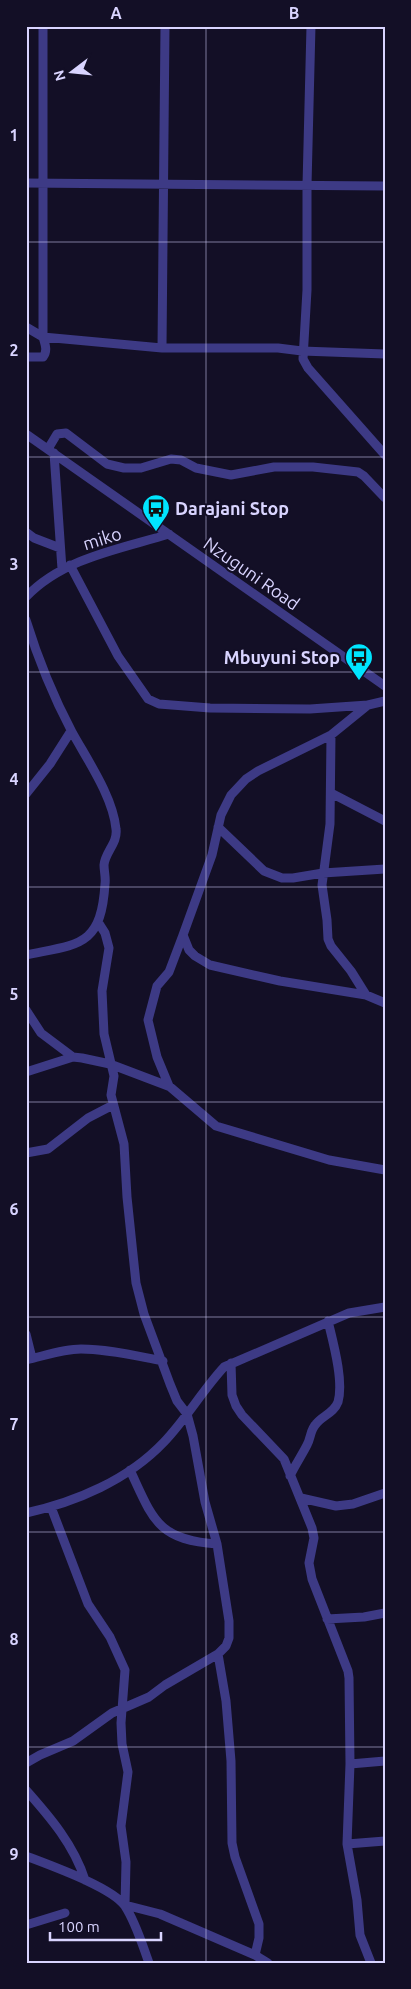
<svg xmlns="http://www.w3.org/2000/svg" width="411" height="1989" font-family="Ubuntu,sans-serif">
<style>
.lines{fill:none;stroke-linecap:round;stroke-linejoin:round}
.minor{stroke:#3d3a85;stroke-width:9}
.grid{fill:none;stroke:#d9d4ff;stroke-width:1;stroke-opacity:0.55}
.labels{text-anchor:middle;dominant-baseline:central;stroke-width:4;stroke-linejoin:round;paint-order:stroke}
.poi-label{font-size:18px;font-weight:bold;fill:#d9d4ff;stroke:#130f26;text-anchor:start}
.street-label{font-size:18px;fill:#d9d4ff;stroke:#130f26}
.neatline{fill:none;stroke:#d9d4ff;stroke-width:2}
.grid-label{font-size:16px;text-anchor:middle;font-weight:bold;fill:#d9d4ff}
</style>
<rect width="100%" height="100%" fill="#130f26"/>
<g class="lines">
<path class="minor" d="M311,26L307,185V290L303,359L308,368L385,455
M26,183L385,186
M26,327L43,337L162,348H278L302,351L385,354
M162,348L165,26
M26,357H43C48,351 45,344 43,337V26
M26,434L385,686
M48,449L57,434L66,433L107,464L124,468H141L171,459L181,460L196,468L231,475L274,467H313L358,472L364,476L385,498
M54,453L62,569
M26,532L34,538L60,548
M70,565L118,656L148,699L159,704L210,708L310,709L368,705
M26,597C63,558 120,549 169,534
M26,620C38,659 53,696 72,732C88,761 113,797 116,829C118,843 105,852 104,865C104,871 106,878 105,884C101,947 79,944 26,955
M385,701L368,705L331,735L258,771L246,779L231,795L221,815L212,855L183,935L189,950L195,956L210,965L280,981L366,995L385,1003
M331,735L330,824L322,885L327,920L328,939L331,946L351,971L366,995
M331,793L385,821
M26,794L50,764L71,731
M218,827L264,871L282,878H293L323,873L385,869
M183,935L169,972L157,986L148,1020L157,1057L169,1086L216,1126L329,1160L385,1170
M26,1010L41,1033L73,1057
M26,1072L73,1057L82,1058L110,1064L168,1086
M26,1153L48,1149L88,1118L113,1105
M26,1334L32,1358
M26,1360C44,1356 62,1349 81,1349C108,1349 136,1356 163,1361
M231,1363L232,1395L236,1406L242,1415L284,1459L312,1528L314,1538L309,1563L312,1579L348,1671L349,1678L350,1764L347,1844L357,1900L360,1935L371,1963
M130,1470C153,1519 157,1540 217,1544
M290,1476C295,1465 302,1455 307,1445C311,1438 310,1430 316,1424C322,1416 334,1413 338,1402C344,1381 333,1342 328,1321
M301,1498L336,1506L353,1504L385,1493
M51,1507L88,1604L110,1637L125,1670L121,1723L122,1744L128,1772L121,1826L126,1862L125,1905L160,1914L255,1955L268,1963
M26,1513C76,1502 128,1480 164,1442C186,1419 202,1391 224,1367L349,1313L385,1307
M327,1619L364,1617L385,1613
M218,1654L226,1701L231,1761L232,1843L235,1857L259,1924V1938L255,1955
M26,1763L40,1755L73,1741L112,1713L149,1697L165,1685L218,1654L226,1646L229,1638V1621L217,1544L205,1502L193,1436L187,1414L177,1401L170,1384L144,1314L136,1283L127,1197L124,1144L111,1095L114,1076L104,1034L102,991L109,948L105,933L98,922
M350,1764L385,1761
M26,1790C50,1817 74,1845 85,1880
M347,1844L385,1841
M26,1856C49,1865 112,1887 125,1906C136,1923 142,1944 149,1963
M26,1925L65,1913"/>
</g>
<path class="grid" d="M206,26V1963M26,242H385M26,457H385M26,672H385M26,887H385M26,1102H385M26,1317H385M26,1532H385M26,1747H385"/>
<defs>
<g id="bus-pin" transform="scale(1.4375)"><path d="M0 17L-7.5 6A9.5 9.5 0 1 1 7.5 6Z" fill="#00e5ff" stroke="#130f26"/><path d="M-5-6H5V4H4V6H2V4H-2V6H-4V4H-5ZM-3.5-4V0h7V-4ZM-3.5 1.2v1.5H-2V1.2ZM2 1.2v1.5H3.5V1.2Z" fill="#111"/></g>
</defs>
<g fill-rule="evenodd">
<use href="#bus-pin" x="156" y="508"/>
<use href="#bus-pin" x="359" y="657"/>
</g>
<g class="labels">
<g class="poi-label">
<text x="175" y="508">Darajani Stop</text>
<text x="340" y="657" text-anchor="end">Mbuyuni Stop</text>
</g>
<g class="street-label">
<text transform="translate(102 538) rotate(-17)">miko</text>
<text transform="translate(252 573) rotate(35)">Nzuguni Road</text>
</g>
</g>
<rect width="411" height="1989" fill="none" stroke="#130f26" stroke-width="55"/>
<g transform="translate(72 72) rotate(254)" stroke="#130f26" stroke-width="4" paint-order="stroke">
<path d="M0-4L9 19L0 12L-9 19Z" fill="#d9d4ff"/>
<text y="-8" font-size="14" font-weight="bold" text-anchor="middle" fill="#d9d4ff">N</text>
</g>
<path d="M50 1932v8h111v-8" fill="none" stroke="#d9d4ff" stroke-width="2.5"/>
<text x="58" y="1932" font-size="15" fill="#d9d4ff" stroke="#130f26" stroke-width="4" paint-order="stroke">100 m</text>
<rect x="28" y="28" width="356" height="1934" class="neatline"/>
<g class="grid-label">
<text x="116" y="19">A</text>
<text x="294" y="19">B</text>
<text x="14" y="141">1</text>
<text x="14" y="356">2</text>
<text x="14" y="570">3</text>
<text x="14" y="785">4</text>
<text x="14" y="1000">5</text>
<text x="14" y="1215">6</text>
<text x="14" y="1430">7</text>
<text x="14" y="1645">8</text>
<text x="14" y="1860">9</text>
</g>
</svg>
